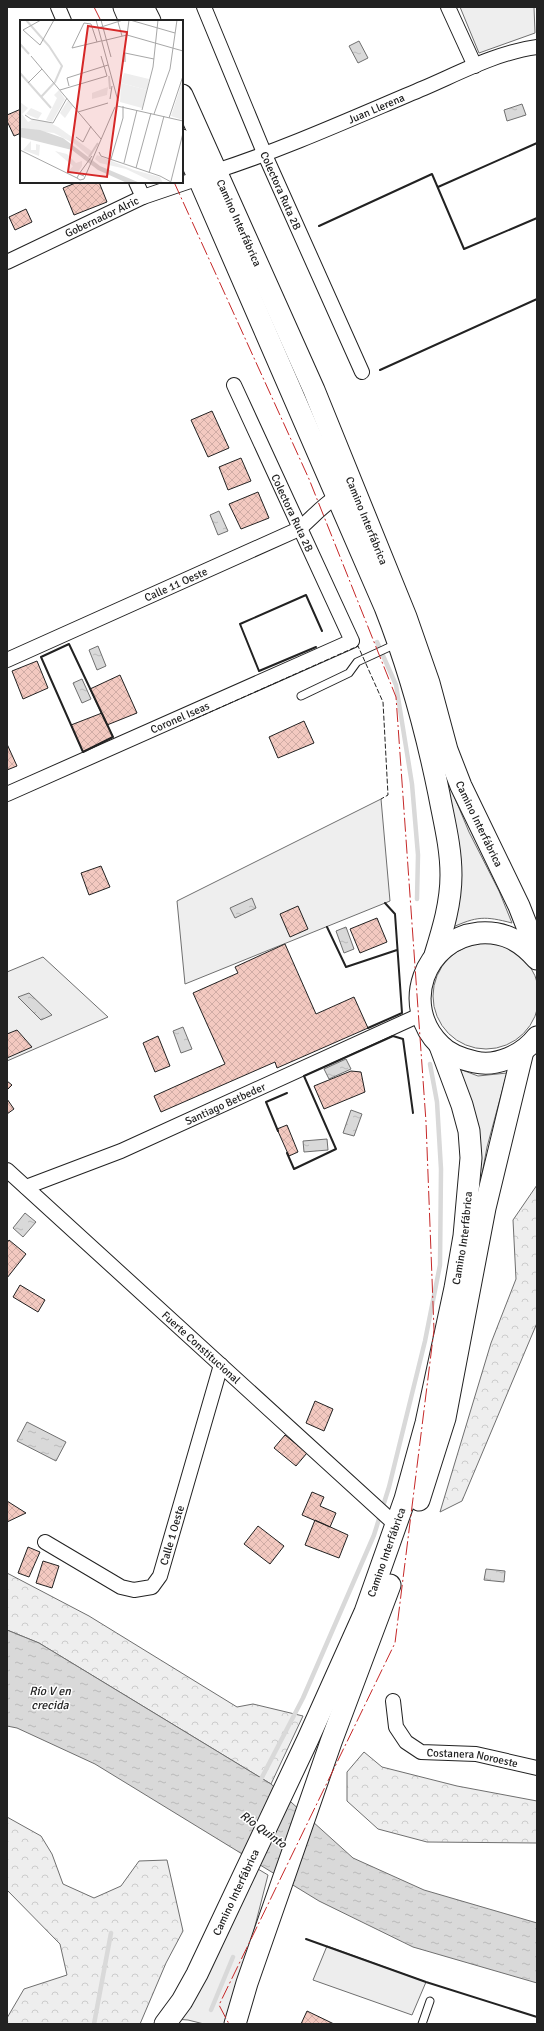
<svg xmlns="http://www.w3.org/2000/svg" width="544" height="2031" font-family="Signika,sans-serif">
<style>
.grass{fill:#eee;stroke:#6f6f6f}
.forest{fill:url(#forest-crowns);stroke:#6f6f6f}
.parking{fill:#ededed;stroke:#6f6f6f}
.water{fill:url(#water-ripples);stroke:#6f6f6f}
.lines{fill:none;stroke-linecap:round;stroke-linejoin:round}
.stream{stroke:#d9d9d9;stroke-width:4.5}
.building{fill:url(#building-cross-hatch);stroke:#222}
.service-casing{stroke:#222;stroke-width:9}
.minor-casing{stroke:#222;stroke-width:16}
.primary-casing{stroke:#222;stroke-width:23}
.service{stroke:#fff;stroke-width:7}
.minor{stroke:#fff;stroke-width:14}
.primary{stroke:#fff;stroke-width:21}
.fence{stroke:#222;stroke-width:1;stroke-dasharray:5 2;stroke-linecap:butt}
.wall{stroke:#222;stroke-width:2}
.power{stroke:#c62828;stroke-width:1;stroke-dasharray:14 3 2 3;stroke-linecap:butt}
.labels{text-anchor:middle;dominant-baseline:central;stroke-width:3;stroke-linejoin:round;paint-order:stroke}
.street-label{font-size:11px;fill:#222;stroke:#fff}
.water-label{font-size:12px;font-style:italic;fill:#222;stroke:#fff}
.inset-river{fill:none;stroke:#d9d9d9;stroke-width:2}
.inset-road{fill:none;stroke:#a7a7a7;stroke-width:1}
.view{fill:#d62828;fill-opacity:0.15;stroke:#d62828;stroke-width:2}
.inset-edge{fill:none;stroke:#222;stroke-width:2}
</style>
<defs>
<pattern id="forest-crowns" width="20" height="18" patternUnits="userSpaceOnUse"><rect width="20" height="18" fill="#eee"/><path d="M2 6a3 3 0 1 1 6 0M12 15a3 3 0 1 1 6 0" fill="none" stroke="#ccc"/></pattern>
<pattern id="water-ripples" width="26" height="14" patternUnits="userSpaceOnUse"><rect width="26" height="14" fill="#d9d9d9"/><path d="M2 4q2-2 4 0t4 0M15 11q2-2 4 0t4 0" fill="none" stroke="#bababa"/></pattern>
<pattern id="building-cross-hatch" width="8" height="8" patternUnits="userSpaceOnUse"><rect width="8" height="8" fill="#f3c9c0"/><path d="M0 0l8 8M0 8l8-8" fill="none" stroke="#d0aca5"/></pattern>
</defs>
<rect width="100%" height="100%" fill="#fff"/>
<path class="grass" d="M460,7H534L535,33L479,53Z
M182,119L399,618L424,688L447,779L469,832L499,891L512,923C485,916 477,916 451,928L457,873L453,836L419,691L396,621L182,131Z
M381,799L390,901L185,984L177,901Z
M433 996a53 53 0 1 1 106 0a53 53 0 1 1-106 0Z
M43,957L108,1017L7,1061V972Z
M454,1067L478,1076L507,1073L487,1147L457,1310L426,1456L395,1553L327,1729L323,1726L393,1550L425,1448L453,1313L473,1200L476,1151L466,1097Z
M253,1866L268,1875L230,2024H204L188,2020L174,2019Z"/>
<path class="forest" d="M537,1185V1323L462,1501L440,1512L491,1343L516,1279L513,1220Z
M7,1573L89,1616L237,1707L253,1704L303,1716L271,1784L39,1643L7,1630Z
M364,1752L382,1767L457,1786L537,1801V1843L427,1842L378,1829L347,1801V1772Z
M7,1817L41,1836L52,1854L63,1884L94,1898L121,1886L139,1861L167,1860L183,1931L166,1963L140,2024H7V2018L24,1989L67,1975L60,1944L7,1890Z"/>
<path class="parking" d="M327,1946L426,1982L412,2015L313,1980Z"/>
<path class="water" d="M359,41L368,58L358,63L349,46Z
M522,104L526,115L507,121L504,110Z
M219,511L228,531L218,535L210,515Z
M98,646L106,666L97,670L89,650Z
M82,679L91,699L82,703L73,683Z
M252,898L256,908L235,918L230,908Z
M346,927L354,949L344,953L336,931Z
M29,993L52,1015L41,1020L18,997Z
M183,1027L192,1049L181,1053L173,1031Z
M346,1059L351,1069L329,1079L324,1069Z
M351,1110L362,1114L354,1136L343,1133Z
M327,1139L328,1150L304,1152L303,1141Z
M25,1213L36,1222L23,1237L13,1228Z
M27,1422L66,1442L56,1461L17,1441Z
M486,1569L505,1571L504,1582L484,1580Z
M7,1630L39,1643L271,1784L353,1858L424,1890L537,1923V1983L413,1947L319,1901L95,1764L17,1728L7,1726Z"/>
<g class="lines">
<path class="stream" d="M377,642L396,685L412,784L418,855L417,899
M259,1783L303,1698L374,1535L389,1487L425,1341L440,1265L441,1169L437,1102L430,1064
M211,2010L233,1957
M94,2024L111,1933"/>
</g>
<path class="building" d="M21,109V133L14,136L7,121V115Z
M78,182H99L107,202L74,215L63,188Z
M26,209L32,222L15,230L9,217Z
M212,411L229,448L208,457L191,420Z
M241,458L251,481L228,490L219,467Z
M258,492L269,518L241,529L229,504Z
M37,661L48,688L23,699L12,671Z
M120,675L137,713L107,725L90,689Z
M102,713L113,737L83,752L71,725Z
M304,721L314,743L278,758L269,737Z
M7,744L17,766L7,770Z
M101,866L110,887L89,895L81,873Z
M298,906L308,929L290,937L280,914Z
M377,918L387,942L360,953L350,929Z
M285,944L316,1014L354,997L368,1028L277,1068L275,1062L161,1112L154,1096L225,1064L193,993L238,973L235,967Z
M17,1030L32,1047L7,1058V1034Z
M158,1036L170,1066L155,1072L143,1043Z
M351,1071L361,1072L365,1092L324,1109L314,1086Z
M7,1081L12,1085L7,1090Z
M7,1099L14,1109L7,1114Z
M287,1125L298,1152L289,1156L277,1129Z
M9,1240L26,1254L7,1278V1243Z
M20,1285L45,1300L38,1312L13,1297Z
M315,1401L333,1409L324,1431L306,1423Z
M285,1435L307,1453L296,1466L274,1448Z
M312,1492L324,1497L320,1506L336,1513L330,1527L302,1515Z
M7,1501L26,1513L7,1522Z
M315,1520L348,1535L339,1558L305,1545Z
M258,1526L284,1546L270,1564L244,1544Z
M28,1547L40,1552L29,1577L18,1573Z
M43,1561L59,1566L52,1588L36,1583Z
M307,2011L334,2024H301Z"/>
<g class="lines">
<g class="service-casing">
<path id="service" d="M301,696L349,673L357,662L396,644
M422,2024L430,2001"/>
</g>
<g class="minor-casing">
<g id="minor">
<path d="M58,7L64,21"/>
<path id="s1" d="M204,7L265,155L362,372"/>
<path d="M448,7L475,66"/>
<path id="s2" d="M216,171C287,148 355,117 424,88C459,73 498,52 537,47"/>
<path d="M136,182L143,197"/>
<path id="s3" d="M7,262L143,197L199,178"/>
<path id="s4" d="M7,660L299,529C312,518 322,506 336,497"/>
<path id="s5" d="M7,794L352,641L234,385"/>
<path id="s6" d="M7,1170L396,1525"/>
<path id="s7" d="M26,1187L121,1151L422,1014"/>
<path id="s8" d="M45,1542L121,1587L134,1590L152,1587L160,1576L221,1365"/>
<path id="s9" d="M393,1701L396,1727L406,1742L421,1752L476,1754L537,1768"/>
</g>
</g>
<g class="primary-casing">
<g id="primary">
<path d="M124,7L130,21"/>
<path d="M143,7L150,21"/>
<path id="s10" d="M182,95L314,390L406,617L429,683L447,750L461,786L519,906L537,952"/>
<path d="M182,140L385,607C409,668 426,730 439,794C444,821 451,847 451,875C451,903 443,929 435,955"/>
<path d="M537,959C521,941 504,931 479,933C424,939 400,1006 440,1045C449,1055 462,1059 475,1062C497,1067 523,1055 537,1037"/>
<path d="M419,1500L445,1418L485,1208L523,1051"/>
<path id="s11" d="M165,2024L182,2001L197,1974L308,1739L365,1612L405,1499L426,1423L455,1288L464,1236L471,1158L469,1131L462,1105L440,1046"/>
<path d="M235,2024L247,1983L331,1742L390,1585"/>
</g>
</g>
<use href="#service" class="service"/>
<use href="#minor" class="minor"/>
<use href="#primary" class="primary"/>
<path class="fence" d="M190,721L358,646L383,702L388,795L381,799"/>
<path class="wall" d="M438,187L537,143
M319,226L432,174L464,249L537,218
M380,370L537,299
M69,644L113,737L83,752L41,657Z
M316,647L259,671L240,624L306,595L322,631
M327,927L346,967L397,950
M368,1028L402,1013L395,914L385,903
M278,1131L266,1102L287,1093
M287,1153L294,1169L336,1149L304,1076L393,1036L403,1039L413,1113
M306,1939L426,1982L537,2017"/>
<path class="power" d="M94,7L101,21
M174,182L309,479L396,697L426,1122L434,1330L395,1643L219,2005L229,2024"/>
</g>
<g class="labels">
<g class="street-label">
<text stroke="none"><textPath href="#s2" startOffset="172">Juan Llerena</textPath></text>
<text stroke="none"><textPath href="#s1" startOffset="199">Colectora Ruta 2B</textPath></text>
<text stroke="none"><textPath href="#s3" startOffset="105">Gobernador Alric</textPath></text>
<text stroke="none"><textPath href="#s10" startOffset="140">Camino Interfábrica</textPath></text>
<text transform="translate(292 513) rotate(65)">Colectora Ruta 2B</text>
<text stroke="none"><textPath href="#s10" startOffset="464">Camino Interfábrica</textPath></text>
<text stroke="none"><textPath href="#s4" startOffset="185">Calle 11 Oeste</textPath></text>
<text stroke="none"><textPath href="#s5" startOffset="189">Coronel Iseas</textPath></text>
<text stroke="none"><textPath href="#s10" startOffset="788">Camino Interfábrica</textPath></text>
<text stroke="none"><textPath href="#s7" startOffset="216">Santiago Betbeder</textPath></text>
<text stroke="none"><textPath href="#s11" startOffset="846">Camino Interfábrica</textPath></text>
<text stroke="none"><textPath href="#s6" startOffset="263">Fuerte Constitucional</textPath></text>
<text stroke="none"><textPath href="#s8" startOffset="176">Calle 1 Oeste</textPath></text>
<text stroke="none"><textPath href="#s11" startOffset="522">Camino Interfábrica</textPath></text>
<text stroke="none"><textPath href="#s9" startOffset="114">Costanera Noroeste</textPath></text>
<text stroke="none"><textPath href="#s11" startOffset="150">Camino Interfábrica</textPath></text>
</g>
<g class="water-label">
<text x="50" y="1691">Río V en<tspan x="50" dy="14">crecida</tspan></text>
<text transform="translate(263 1830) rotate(36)">Río Quinto</text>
</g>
</g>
<g transform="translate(20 20)">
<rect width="163" height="163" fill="#fff"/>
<path d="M163,59V100L151,96ZM101,63L127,70L122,88L100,82ZM88,67L87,75L72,79V73ZM39,70L45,79L32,102L26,100L37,78L34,75ZM48,80L53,86L45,98L40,93ZM11,88L22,93L18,99L6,94Z" fill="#eee"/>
<path d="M0,82L8,88L2,94L8,102L12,100L26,101L38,107L73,132L70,137L55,124L34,113L0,109ZM11,121V130H16V124L20,125L19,136L3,130ZM35,131L47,134L56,143L62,141V146L57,154L48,152L53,146ZM77,135L114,150L140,157L143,163H135L106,149L80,143L75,139Z" fill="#eee"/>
<path d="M104,53L129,59L127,70L101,63Z" fill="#eee"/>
<path d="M2,108L20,110L43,118L80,146L120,163H107L78,150L52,130L0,117V109Z" fill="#d9d9d9"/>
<path class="inset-river" d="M6,0L29,26L42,46L35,62L21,77M0,24L9,34M0,53L31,88M89,56L90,69M69,137L78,123"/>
<path class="inset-road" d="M21,0L3,10L20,25L34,0M76,0L98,81M81,0L91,37M110,0L155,13M98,2L102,16M78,8L103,0M107,15L109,0M82,21L107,15L163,31M77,22L71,4L64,3L52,28L81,21M11,36L81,119M105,42V33L134,39M8,63L22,49M49,66L47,58L88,45M40,70L87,56L81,36M90,79L92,66M97,86L163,101M122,90L133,47L138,0M58,92L88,83M134,94L150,49L157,0M5,95L11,99L33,103L47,78M149,98L163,56M56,117L63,122L71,106M0,130L57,158M79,132L81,136L140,156L153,163M91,139L103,98V86M104,143L117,90M116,148L131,93M129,153L144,96M59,154L72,136M64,156L59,154L57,158L60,160L64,159L95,87M151,161L163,113"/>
<path class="view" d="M68,6L107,12L87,157L48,152Z"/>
<rect width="163" height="163" class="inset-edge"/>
</g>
<rect width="544" height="2031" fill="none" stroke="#222222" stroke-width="16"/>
</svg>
